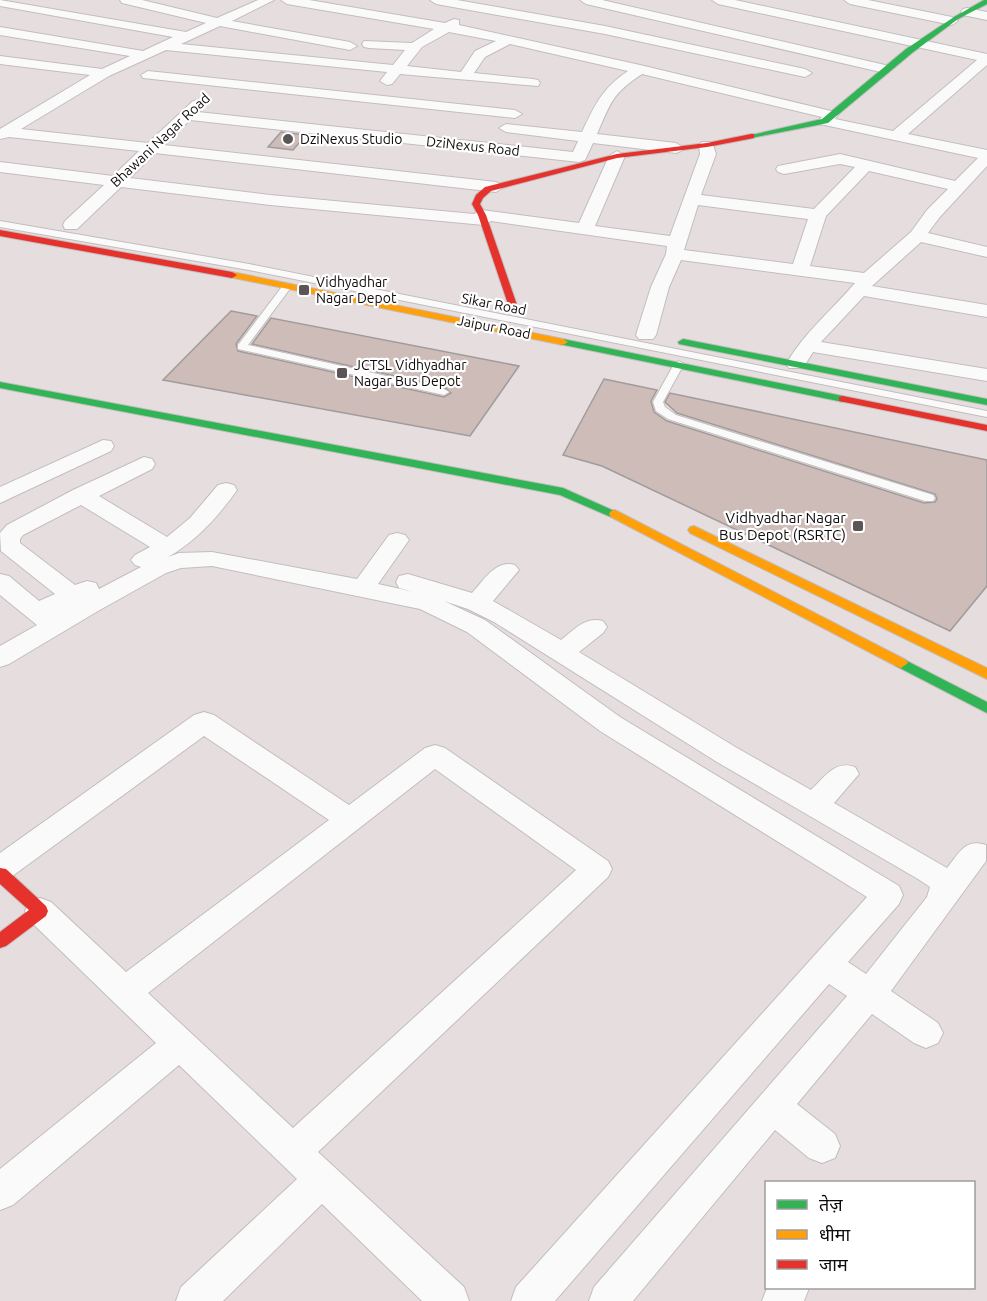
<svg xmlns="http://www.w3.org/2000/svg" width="987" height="1301" font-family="Ubuntu,'Noto Sans Devanagari',sans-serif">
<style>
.building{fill:#cdbcb8;stroke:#a19b9b;stroke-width:1.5}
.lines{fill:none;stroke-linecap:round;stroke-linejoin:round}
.lane-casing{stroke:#c3bdbd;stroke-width:2}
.street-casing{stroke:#c3bdbd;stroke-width:2}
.fast-casing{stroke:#c3bdbd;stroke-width:2}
.slow-casing{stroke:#c3bdbd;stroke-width:2}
.jam-casing{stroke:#c3bdbd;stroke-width:2}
.lane{fill:#fbfafa;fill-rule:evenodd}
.street{fill:#fbfafa;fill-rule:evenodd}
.fast{fill:#30b455;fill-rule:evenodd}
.slow{fill:#ff9f0a;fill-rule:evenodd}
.jam{fill:#e5322d;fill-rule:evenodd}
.poi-dot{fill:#5b5555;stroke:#fff;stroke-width:2}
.labels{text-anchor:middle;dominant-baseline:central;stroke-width:4.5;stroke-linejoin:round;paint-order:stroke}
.far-poi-label{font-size:14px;fill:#100b0b;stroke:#fff;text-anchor:start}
.far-street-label{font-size:14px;fill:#100b0b;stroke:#fff}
.poi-label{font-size:15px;fill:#100b0b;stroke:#fff;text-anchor:end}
</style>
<rect width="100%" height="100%" fill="#e6dede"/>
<path class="building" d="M281,132L306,135L293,150L268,147Z
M231,311L257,316L236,344L238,351L444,397L451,393L444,387L252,344L271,318L519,366L470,436L163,380Z
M604,379L657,390L651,401L654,412L667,421L924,503L935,502L937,499L935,494L677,413L665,402L670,393L987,460V586L950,631L602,466L563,455Z"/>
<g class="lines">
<g class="lane-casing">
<path id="lane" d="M0,221L249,264L987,411V417L249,270L0,227Z
M287,283L292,286L248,345L444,389L449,392L444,395L238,349V345L284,284Z
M679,361L684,364L663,402L665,407L676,415L933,495L935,498L933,501H925L668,419L656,411L653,402L674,364Z"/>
</g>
<g class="street-casing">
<path id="street" d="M0,0L186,32L206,23L122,3L120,0H142L217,18L258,0H274L232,21L350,42L357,46L350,50L220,26L181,44L393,65L405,50L369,48L364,47L362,44L364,41L412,43L434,29L287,4L281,0H309L445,23L454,19L459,20V25L640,65L831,111L838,115L835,119L893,131L977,60L718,4L712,0H735L987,54V65L908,134L987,150V166L939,218L928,233L987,247V257L921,242L872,286L987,305V317L864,296L821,342L987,369V381L813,352L803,368H789L786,364C804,333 832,310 855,283L681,260L669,287L656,335L653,339H639L636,335L651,287L666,254L667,246L491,221L484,225L270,205L121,187L77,229H65L63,225L65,221L104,185L0,172V162L113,176L139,151L9,137L0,139V129L90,75L0,64V56L102,69L130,56L0,35V27L143,51L173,37L0,6ZM449,32L496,41L475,51L461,72L407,66L422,47ZM510,44L628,71C602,88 595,105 582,132L506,124L499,128L506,132L578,141L573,152L198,112L205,104L198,100L193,101L148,143L21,129L109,76L166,50L387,72L380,81L387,85L392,84L400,74L538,86L540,83L538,80L533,79L474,73L485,57ZM642,74L822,117L818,121L820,124L978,158L955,181L840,154L778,166L776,169L778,172L784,174L840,164L855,167L814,209L701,195L716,154L712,142H702L699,145L700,154L670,236L595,226L625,156L617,151L609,156L579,223L482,210L474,214L270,195L130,178L155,153L496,192L504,187L496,182L164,145L190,120L579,162L585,160L593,143L676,153L681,151L684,148L676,143L597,134C611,102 612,94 642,74ZM869,171L948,189L927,210L911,232L864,273L810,266L826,216ZM698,205L808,219L793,264L684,250Z
M430,0H457L605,26L805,69L812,73L805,77L605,34L436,4Z
M580,0H602L885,65L892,69L885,73L586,4Z
M844,0H868L952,17L958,21L952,25L850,4Z
M967,8L987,12V20L963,15L961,12L963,9Z
M148,71L515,110L522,114L515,118L143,78L141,75Z
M103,440L111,441L114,446L111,451L0,503V487Z
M144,457L152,459L155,464L152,469L99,496L167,537L190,518L218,485L226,483L234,485L237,490C218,517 196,541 168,557L179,553L212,552L357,579L389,535L397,533L405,535L409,540L378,584L414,592L399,588L396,582L399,576L408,574L472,593C484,580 496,559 515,565L519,570L493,601L561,640C574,630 585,616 603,621L607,627L603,633L579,652L737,748L811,790C825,777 835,760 855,767L859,774L834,803L947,868C960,852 965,838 986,845V861L891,991L938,1023L943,1033L938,1043L926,1048L914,1043L872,1014L797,1104L835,1134L840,1146L835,1158L822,1163L809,1158L775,1130L633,1301H589L594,1287L847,996L829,984L555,1301H511L516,1287L867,897L600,731L467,632L420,609L212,566L181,568L166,573L98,611L9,664L0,667V646L37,625L0,595V574L9,576L39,601L55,594L1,551L0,533L7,525L73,490ZM81,505L150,547L135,555L131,560L135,565L141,567L99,589L96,583L87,581L75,585L20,543V539L23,535ZM444,601L468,609L494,622L717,762L918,879L930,887L927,897L866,974L848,962L899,904L903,895L899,886L620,717L485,620Z
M204,712L214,715L349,805L425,748L435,745L445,748L608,861L612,869L608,877L318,1152L464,1287L469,1301H422L322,1204L223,1301H176L181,1287L297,1179L179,1065L13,1205L0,1210V1169L156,1043L29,920L25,911L29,902L40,898L51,902L126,972L329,820L204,736L11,877L0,881V853L194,715ZM435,769L576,870L293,1128L148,993Z
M767,1288H809L804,1301H762Z"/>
</g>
<g class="fast-casing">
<path id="fast" d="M984,0H987V4L958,19L912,53L828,123L751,138L747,136L822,119L906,49L954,17Z
M563,339L843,396L848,399L843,402L559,344L558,342Z
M683,339L987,399V405L679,344L678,342Z
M0,382L563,488L621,514L619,517H611L560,495L0,388Z
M901,658L987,702V713L896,666L894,663L896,660Z"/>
</g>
<g class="slow-casing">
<path id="slow" d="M232,272L563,339L568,342L563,345L229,277L227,275Z
M615,510L906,660L908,663L901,668L896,666L611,517L609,514L611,511Z
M694,526L987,668V679L690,533L688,530L690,527Z"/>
</g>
<g class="jam-casing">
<path id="jam" d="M751,134H754V138L707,147L617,158L491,191L483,198L480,204L486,215L518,308L510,310L478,215L472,204L476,195L485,187L617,154L707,143Z
M0,230L232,272L237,275L232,278L0,236Z
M843,396L987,425V431L839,401V397Z
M0,868L6,869L46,906L48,911L46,916L6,946L0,948V932L29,910L0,884Z"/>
</g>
<use href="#lane" class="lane"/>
<use href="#street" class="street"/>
<use href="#fast" class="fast"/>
<use href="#slow" class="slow"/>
<use href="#jam" class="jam"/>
</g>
<g class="poi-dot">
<circle cx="288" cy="139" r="6"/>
<rect x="298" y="284" width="12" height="12" rx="3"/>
<rect x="336" y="367" width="12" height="12" rx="3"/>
<rect x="852" y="520" width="12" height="12" rx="3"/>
</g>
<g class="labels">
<g class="far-poi-label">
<text x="300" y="139">DziNexus Studio</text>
<text x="316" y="282">Vidhyadhar<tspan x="316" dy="16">Nagar Depot</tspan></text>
<text x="354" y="365">JCTSL Vidhyadhar<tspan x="354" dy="16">Nagar Bus Depot</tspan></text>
</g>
<g class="far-street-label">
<text transform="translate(160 140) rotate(-43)">Bhawani Nagar Road</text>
<text transform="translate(473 146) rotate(6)">DziNexus Road</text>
<text transform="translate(494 304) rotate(11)">Sikar Road</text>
<text transform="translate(494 327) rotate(11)">Jaipur Road</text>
</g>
<g class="poi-label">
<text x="846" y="517">Vidhyadhar Nagar<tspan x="846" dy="17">Bus Depot (RSRTC)</tspan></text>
</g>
</g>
<rect x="765" y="1181" width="210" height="108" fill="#ffffff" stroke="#9f9d9d" stroke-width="1.5"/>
<rect x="777" y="1200" width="30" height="9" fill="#30b455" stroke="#9f9d9d" stroke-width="1.5"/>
<text x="819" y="1211" font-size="18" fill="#100b0b">तेज़</text>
<rect x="777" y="1230" width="30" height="9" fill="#ff9f0a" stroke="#9f9d9d" stroke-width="1.5"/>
<text x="819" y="1241" font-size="18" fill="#100b0b">धीमा</text>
<rect x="777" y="1260" width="30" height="9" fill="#e5322d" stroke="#9f9d9d" stroke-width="1.5"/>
<text x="819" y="1271" font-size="18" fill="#100b0b">जाम</text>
</svg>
